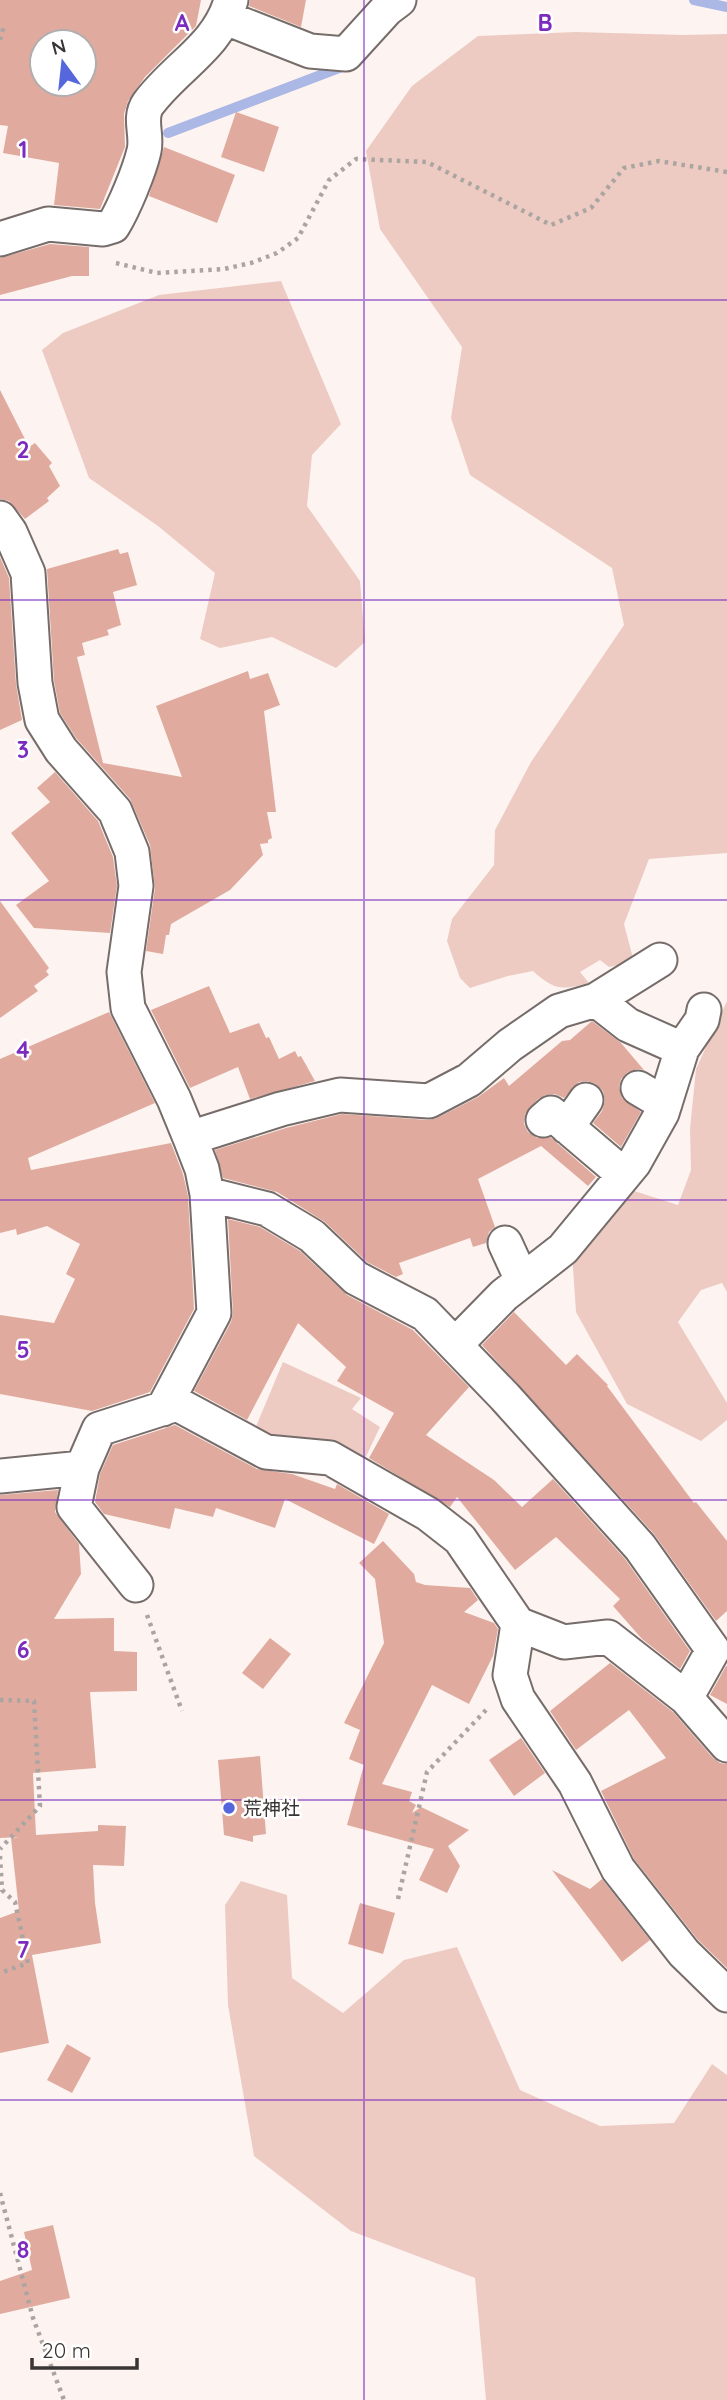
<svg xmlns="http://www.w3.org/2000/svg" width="727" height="2400" font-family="Quicksand,'Noto Sans JP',sans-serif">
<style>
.green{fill:#edcbc2}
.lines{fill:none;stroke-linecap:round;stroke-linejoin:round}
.stream{stroke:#abb7e4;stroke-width:10}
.building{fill:#e0ab9e;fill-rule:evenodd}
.minor-casing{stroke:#766d6b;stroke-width:37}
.path{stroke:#aba5a2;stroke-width:4.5;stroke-dasharray:3.5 5;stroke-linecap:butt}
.minor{stroke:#fff;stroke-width:33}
.grid{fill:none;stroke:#7b2cbf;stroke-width:2;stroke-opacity:0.55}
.poi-dot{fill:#5667dd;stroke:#fff;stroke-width:2.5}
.labels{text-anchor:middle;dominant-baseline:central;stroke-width:5;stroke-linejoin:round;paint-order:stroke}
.poi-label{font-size:19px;fill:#393534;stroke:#fff;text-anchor:start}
.grid-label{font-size:23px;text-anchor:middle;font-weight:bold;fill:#7b2cbf;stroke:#fff;stroke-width:5;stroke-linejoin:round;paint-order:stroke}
</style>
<rect width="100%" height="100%" fill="#fdf4f1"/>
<path class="green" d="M576,32L683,35L727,34V853L649,859L624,924L634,962L609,967L600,960L580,972L589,983C562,990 555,991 533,971L508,976L470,988L460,978L447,941L452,919L494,865L495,830L531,762L624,625L612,568L470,475L451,418L462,347L380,229L366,151L412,86L478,36Z
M281,281L341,424L312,455L307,506L360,581L365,642L336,668L272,637L220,648L200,639L215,573L158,526L89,478L42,350L63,333L159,295Z
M727,1001V1292L722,1283L701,1290L678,1322L727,1403V1420L701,1441L627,1404L576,1312L572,1253L628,1189L678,1205L691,1170L690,1129L696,1069Z
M283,1362L361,1398L352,1409L380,1427L362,1465L252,1436Z
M241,1881L287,1895L292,1978L343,2013L404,1960L457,1947L520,2090L600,2126L674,2123L712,2064L727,2075V2400H486L475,2278L351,2231L254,2156L228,2005L225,1905Z"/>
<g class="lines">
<path class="stream" d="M694,0L727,7
M168,133L347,65"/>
</g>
<path class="building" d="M0,0H201L196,26L145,77L128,101L124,114L125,147L100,209L54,205L59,163L3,153L8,126L0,125ZM42,42H84V84H42Z
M250,0H306L301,27L249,6Z
M236,112L279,127L264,172L221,157Z
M164,147L235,175L217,223L149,196Z
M50,244L89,247V276H72L0,295V258Z
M0,390L29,447L35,443L52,463L49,466L60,486L47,498L49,501L25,519L9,501L0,499Z
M118,549L120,554L128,552L137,585L113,592L121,625L107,630L109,635L82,643L85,655L77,657L103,763L182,777L156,706L248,671L250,679L268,673L280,705L264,711L276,812H267L272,838L268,840V843L260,844L263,855L230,890L171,924L169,935H166L163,954L146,951L155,888L150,845L130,799L76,738L60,713L54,681L47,569Z
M0,557L9,578L16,684L22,720L0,730Z
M55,772L98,821L113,857L117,886L110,933L34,928L16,905L49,881L11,833L50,802L37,788Z
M0,901L49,968L46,971L49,975L34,986L38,991L0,1018Z
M209,986L230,1033L259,1023L266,1038L269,1037L279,1059L295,1051L298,1057L301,1056L315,1081L250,1099L238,1067L190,1088L151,1010Z
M109,1012L155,1103L28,1158L31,1170L171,1143L183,1174L188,1196L194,1309L150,1392L92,1411L0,1394V1315L54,1323L75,1279L66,1274L80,1244L47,1226L17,1235L16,1229L0,1233V1059Z
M592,1021L621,1043L644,1070L638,1069L628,1072L621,1079L619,1087L622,1098L641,1112L621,1147L593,1123L602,1111L605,1101L603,1091L596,1084L587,1081L579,1082L564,1098L555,1094L546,1095L538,1099L525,1114L524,1124L528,1132L537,1138L550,1137L596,1177L588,1186L541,1146L478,1179L495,1227L489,1232L486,1243L473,1247L470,1238L399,1263L403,1274L396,1277L367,1262L325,1222L277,1192L223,1178L215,1150L286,1128L342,1114L428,1120L437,1118L478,1097L504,1078L509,1086L562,1041L570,1040Z
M228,1219L260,1227L300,1251L347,1295L413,1330L469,1387L426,1435L494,1480L522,1507L553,1479L625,1559L690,1651L680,1669L642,1639L613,1606L620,1599L556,1537L515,1570L457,1497L450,1507L369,1458L394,1413L337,1381L346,1367L298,1323L247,1420L194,1391L231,1322L233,1313Z
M514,1312L566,1365L577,1354L608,1385L607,1386L694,1503L696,1502L727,1541V1611L716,1621L654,1534L482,1345Z
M175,1425L257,1469L292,1474L335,1489L337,1484L389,1514L374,1544L285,1499L275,1528L216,1508L213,1517L175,1508L170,1529L104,1514L95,1502L100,1474L113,1445Z
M58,1490L55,1512L79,1544L81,1574L54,1619L114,1618V1651L137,1652V1691L90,1692L96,1768L33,1773L36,1835L98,1831V1825L126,1826L124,1866L93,1865L95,1903L101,1943L32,1955L49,2043L0,2053V1918L19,1911L11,1838L20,1837L0,1838V1495Z
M383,1541L414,1574L416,1582L425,1585L470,1588L478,1600L464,1612L494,1623L498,1629L493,1656L469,1704L432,1685L382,1784L412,1792L409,1801L416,1805L412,1813L421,1807L469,1830L448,1846L460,1866L447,1893L419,1880L434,1849L347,1825L364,1765L349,1759L360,1730L344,1723L384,1643L375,1579L359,1563Z
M270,1638L291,1654L263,1689L242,1673Z
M610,1663L673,1712L713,1758L720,1763L727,1764V1968L698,1940L634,1859L601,1791L666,1758L629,1710L576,1750L550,1711Z
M726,1666H727V1704L710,1695Z
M521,1738L545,1773L514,1796L489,1760Z
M260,1756L266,1834L253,1836V1842L224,1835L218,1760Z
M552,1870L590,1889L602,1879L650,1940L622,1962Z
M360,1903L395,1913L383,1954L348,1944Z
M67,2044L91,2058L72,2093L47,2080Z
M53,2225L70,2298L0,2314V2281L32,2270L24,2232Z"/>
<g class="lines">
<g class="minor-casing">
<path id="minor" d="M226,18L310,51L346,54L387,9L399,0
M0,239L48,224L103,229L113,226C124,208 139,172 144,151C148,135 138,118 148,104C175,67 219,46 231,0
M0,518L10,532L28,573L35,683L42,720L61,750L115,811L132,852L136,886L124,972L128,1008L174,1099L190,1138L202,1169L207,1194L267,1209L312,1236L356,1278L425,1314L505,1397L640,1547L713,1650L686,1698
M596,1000L628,1025L682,1049
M638,1088L665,1104
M543,1120L551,1113L624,1175
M567,1127L586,1100
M190,1138L281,1109L340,1095L429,1101L469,1080L510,1045L559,1011L596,1000L660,960
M505,1243L522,1280
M455,1345L504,1295L563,1249L634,1163L662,1113L682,1049L702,1020L704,1010
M163,1409L214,1313L207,1194
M0,1476L82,1468
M136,1585L74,1507L82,1468L99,1429L177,1404L266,1452L330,1458L428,1514L460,1539L518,1624L564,1642L608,1637L686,1698L727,1745
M518,1624L510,1675L518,1699L575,1783L618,1869L684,1953L727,1995"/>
</g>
<path class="path" d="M0,40L4,26
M116,263L157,273L224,269L251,263L277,253L298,238L329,180L356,159L427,162L551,225L591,208L624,168L659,161L727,172
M147,1615L182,1711
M0,1700L34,1701L40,1806L0,1849
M0,1856L2,1890L15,1902L28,1963L0,1973
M398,1899L427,1772L486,1710
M0,2193L33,2318L64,2400"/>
<use href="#minor" class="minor"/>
</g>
<path class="grid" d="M364,0V2400M0,300H727M0,600H727M0,900H727M0,1200H727M0,1500H727M0,1800H727M0,2100H727"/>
<circle class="poi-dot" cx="229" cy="1808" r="7"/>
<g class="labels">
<g class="poi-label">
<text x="243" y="1808">荒神社</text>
</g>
</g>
<g class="grid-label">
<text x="182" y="31">A</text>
<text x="545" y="31">B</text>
<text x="23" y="158">1</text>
<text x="23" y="458">2</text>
<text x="23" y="758">3</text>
<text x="23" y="1058">4</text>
<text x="23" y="1358">5</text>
<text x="23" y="1658">6</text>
<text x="23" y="1958">7</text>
<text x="23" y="2258">8</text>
</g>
<g transform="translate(63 63) rotate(345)"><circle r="33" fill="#ffffff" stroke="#b0aeae" stroke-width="2"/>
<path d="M0-5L12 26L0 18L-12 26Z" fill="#5667dd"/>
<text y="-10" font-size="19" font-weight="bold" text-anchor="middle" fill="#393534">N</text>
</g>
<path d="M32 2358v10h105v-10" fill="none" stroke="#393534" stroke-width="3.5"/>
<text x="42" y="2358" font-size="21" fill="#393534" stroke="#ffffff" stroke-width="5" paint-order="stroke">20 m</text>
</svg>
